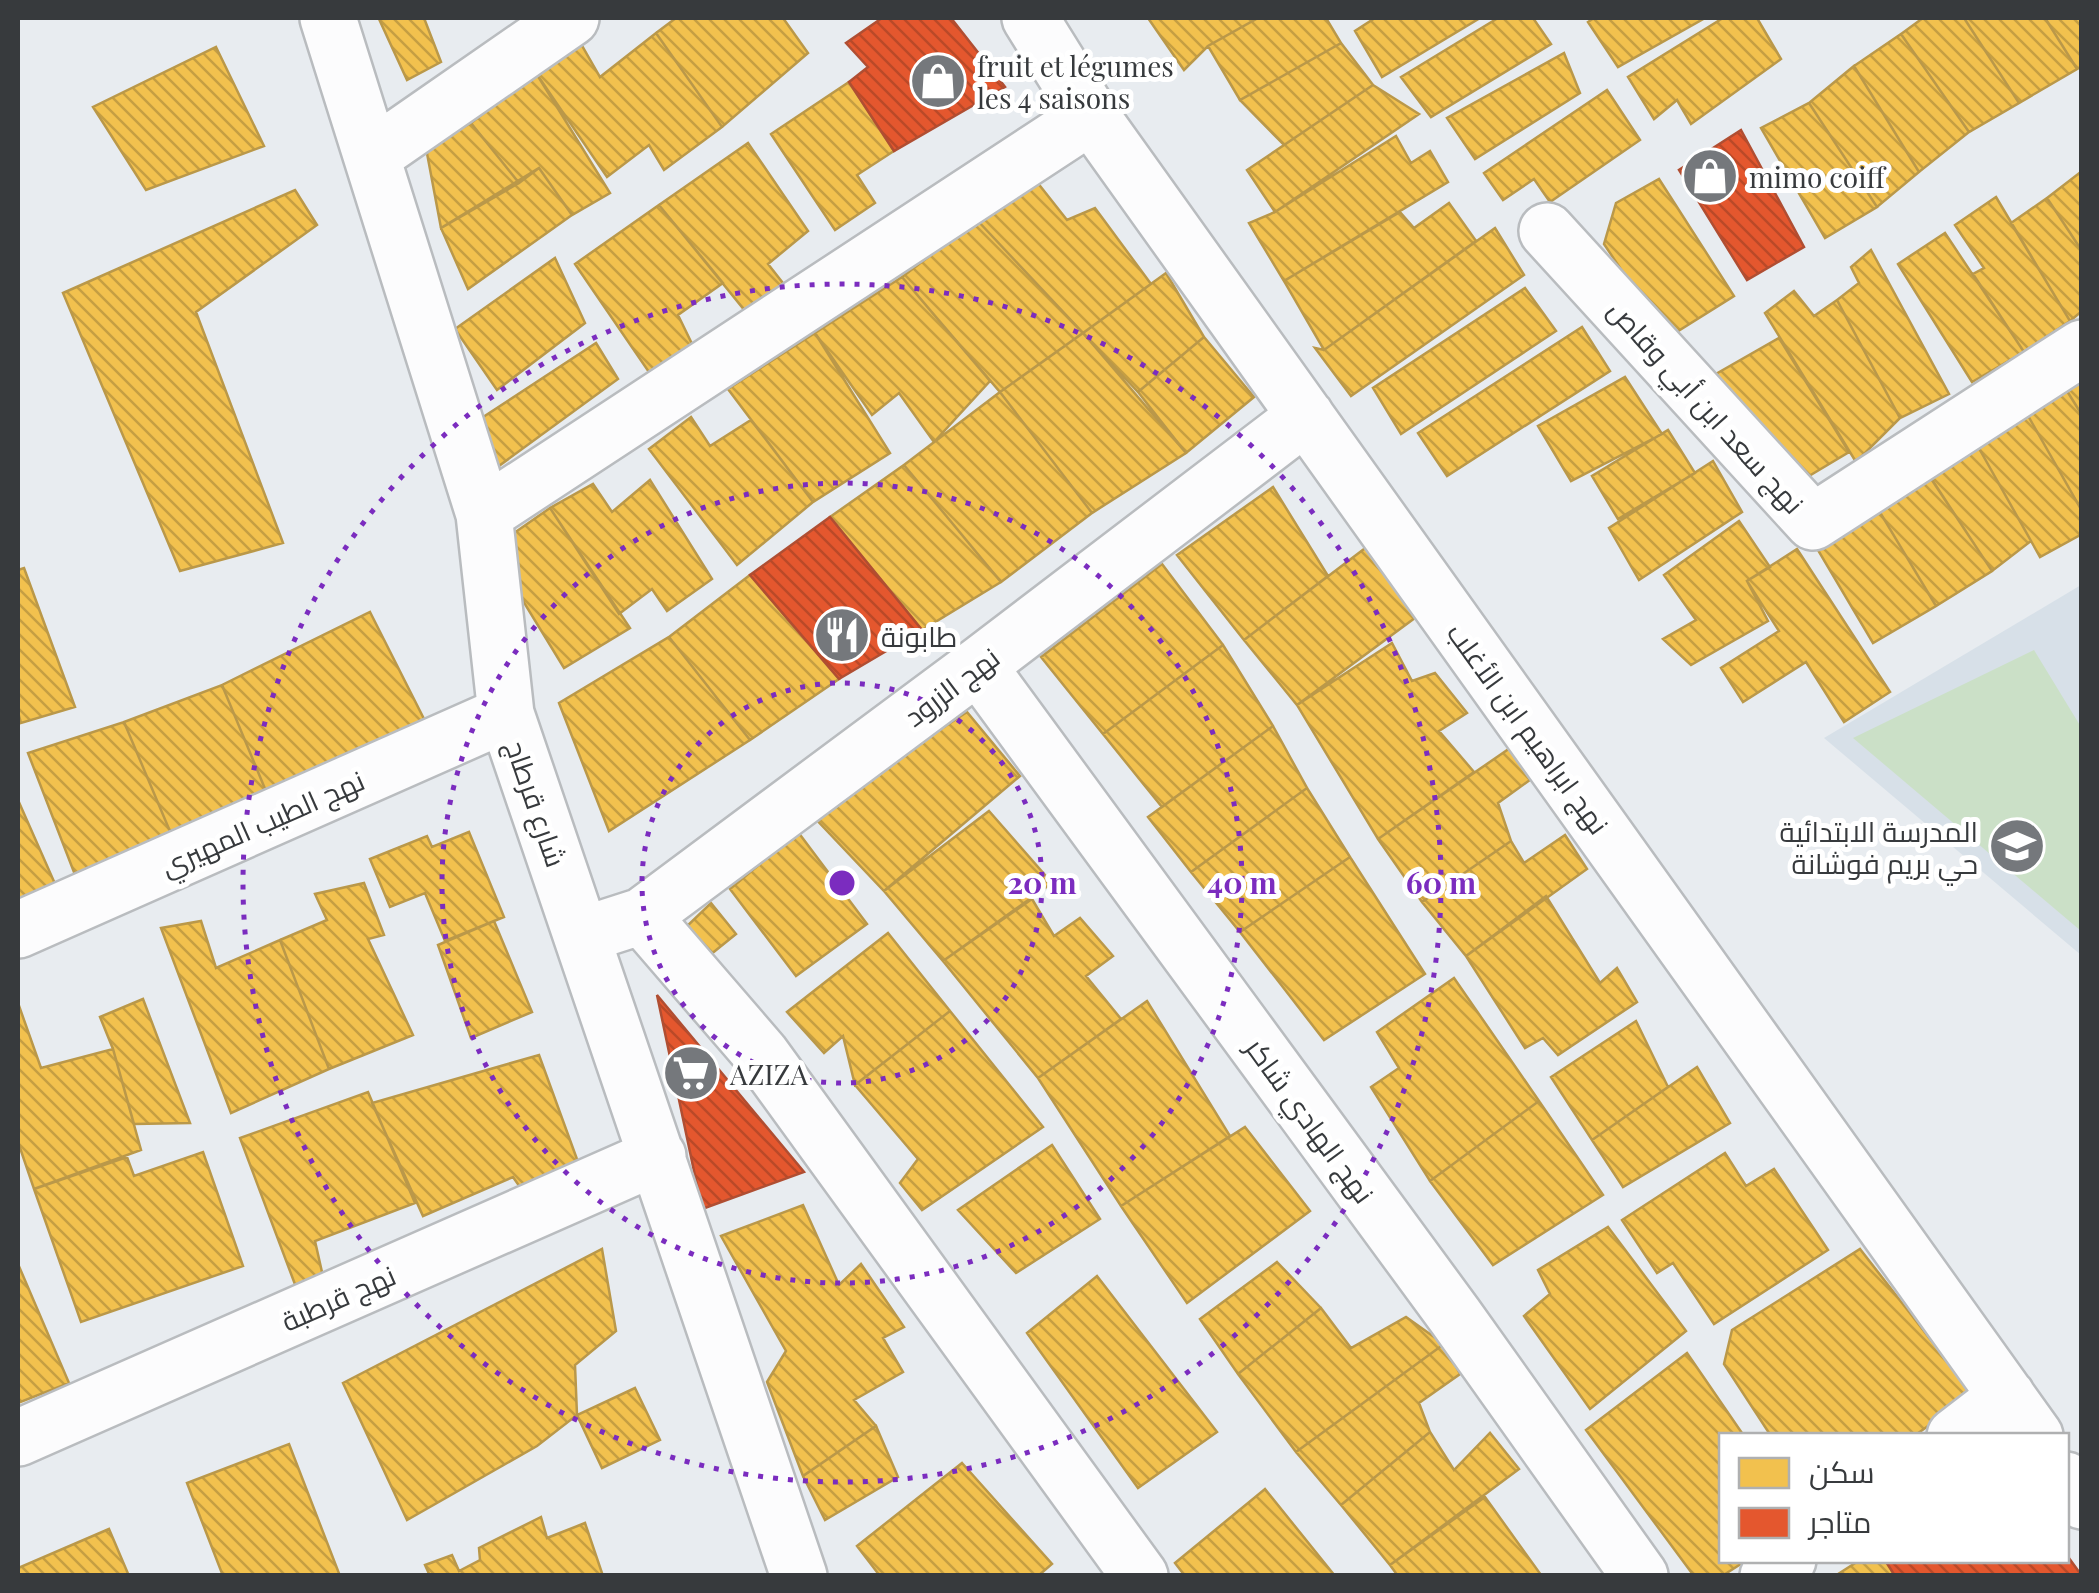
<svg xmlns="http://www.w3.org/2000/svg" width="2099" height="1593" font-family="'Playfair Display',Cairo,serif">
<style>
.built{fill:#d7e0e8}
.green{fill:#cbe0c7}
.homes{fill:url(#homes-back-hatch);stroke:#ba9849;stroke-width:2.5}
.shops{fill:url(#shops-back-hatch);stroke:#b04e32;stroke-width:2.5}
.lines{fill:none;stroke-linecap:round;stroke-linejoin:round}
.minor-casing{stroke:#b9bcbf;stroke-width:60}
.minor{stroke:#fcfcfd;stroke-width:55}
.ring{fill:none;stroke:#7b2cbf;stroke-width:5;stroke-dasharray:5 10}
.labels{text-anchor:middle;dominant-baseline:central;stroke-width:10;stroke-linejoin:round;paint-order:stroke}
.poi-label{font-size:28px;fill:#373a3d;stroke:#fff;text-anchor:start}
.street-label{font-size:28px;fill:#373a3d;stroke:#fff}
.centre{fill:#7b2cbf;stroke:#fff;stroke-width:5}
.ring-label{font-size:30px;text-anchor:middle;font-weight:bold;fill:#7b2cbf;stroke:#fff;stroke-width:10;stroke-linejoin:round;paint-order:stroke}
</style>
<defs>
<pattern id="homes-back-hatch" width="6" height="6" patternUnits="userSpaceOnUse" patternTransform="scale(2.5)"><rect width="6" height="6" fill="#f2c14e"/><path d="M-1 5l2 2M0 0l6 6M5-1l2 2" fill="none" stroke="#c59e42"/></pattern>
<pattern id="shops-back-hatch" width="6" height="6" patternUnits="userSpaceOnUse" patternTransform="scale(2.5)"><rect width="6" height="6" fill="#e4572e"/><path d="M-1 5l2 2M0 0l6 6M5-1l2 2" fill="none" stroke="#ba4928"/></pattern>
</defs>
<rect width="100%" height="100%" fill="#e8ecf0"/>
<path class="built" d="M2081,585V955L1824,738Z"/>
<path class="green" d="M2034,650L2081,727V931L1853,738Z"/>
<path class="homes" d="M424,18L441,62L407,80L379,19Z
M676,18H783L808,53L722,127L656,33Z
M1148,18H1258L1208,46L1184,70Z
M1258,18H1326L1341,43L1240,100L1208,46Z
M1375,18H1480L1382,77L1355,31Z
M1498,18H1533L1551,44L1431,117L1401,77Z
M1594,18H1705L1618,67L1588,22Z
M1723,18H1757L1781,59L1691,124L1677,100L1654,119L1628,77Z
M1923,18H1964L2019,103L1969,132L1901,34Z
M1964,18H2045L2077,69L2019,103Z
M2045,18H2082V66L2077,69Z
M656,33L722,127L664,170L649,145L607,177L536,73L577,37L600,77Z
M1901,34L1969,132L1919,172L1854,66Z
M1341,43L1373,85L1284,145L1240,100Z
M216,47L264,146L146,190L93,107Z
M1564,53L1580,93L1475,159L1447,118Z
M1854,66L1919,172L1877,207L1809,103Z
M536,73L610,193L572,215L539,168L519,183L471,123Z
M849,82L894,151L857,175L875,203L835,230L771,134Z
M1373,85L1419,114L1275,212L1247,170Z
M1607,90L1640,140L1550,202L1534,179L1503,200L1484,173Z
M1809,103L1877,207L1825,238L1761,128Z
M471,123L519,183L441,228L426,148Z
M1396,136L1411,163L1430,151L1448,182L1284,281L1249,223L1275,212Z
M748,143L808,231L768,264L786,287L746,312L659,205Z
M539,168L572,215L468,289L441,228Z
M2082,171V251L2047,198Z
M1033,177L1067,220L1095,208L1151,284L1083,333L977,220Z
M1659,179L1734,296L1667,338L1604,244L1616,203Z
M295,190L317,225L196,312L283,543L180,571L63,293Z
M1996,197L2070,321L2024,352L1973,274L1984,268L1955,225Z
M2047,198L2082,251V311L2070,321L2011,223Z
M1449,203L1476,241L1324,350L1284,281L1400,212L1414,228Z
M659,205L723,283L678,315L693,346L653,378L575,264Z
M977,220L1083,333L1000,392L902,277Z
M1495,228L1524,275L1351,396L1315,348L1324,350Z
M1945,233L2024,352L1972,382L1898,264Z
M1871,250L1949,394L1900,418L1837,300L1859,283L1851,267Z
M555,258L585,323L497,390L455,329Z
M1166,273L1204,337L1138,392L1083,333Z
M902,277L990,381L934,442L899,393L872,415L815,333Z
M1525,288L1556,331L1401,434L1373,388Z
M1794,291L1814,316L1837,300L1900,418L1856,462L1765,313Z
M1582,327L1610,371L1447,476L1418,433Z
M815,333L890,453L813,502L728,389Z
M1083,333L1186,453L1092,513L1000,392Z
M1204,337L1254,397L1186,453L1138,392Z
M1779,338L1849,452L1789,488L1700,383Z
M596,343L618,379L492,471L474,423Z
M2082,370V415L2062,383Z
M1625,377L1662,434L1571,481L1538,426Z
M2062,383L2082,415V511L2022,405Z
M1000,392L1092,513L1001,582L904,465Z
M2022,405L2082,511V534L2040,557L1971,434Z
M691,417L710,446L751,420L813,502L737,565L649,449Z
M1668,430L1695,473L1618,519L1592,476Z
M1971,434L2031,541L1992,571L1922,465Z
M1713,461L1742,512L1639,580L1609,528Z
M904,465L1001,582L922,630L830,517Z
M1927,472L1992,571L1936,606L1875,504Z
M650,480L712,579L667,611L652,589L619,614L550,508L593,484L612,512Z
M1273,487L1328,576L1244,640L1177,555Z
M1875,504L1936,606L1873,643L1812,540Z
M550,508L630,628L564,668L506,573L507,538Z
M1739,521L1770,567L1747,581L1768,621L1691,665L1663,639L1696,620L1664,575Z
M1368,546L1423,612L1297,705L1244,640Z
M1797,549L1890,692L1844,722L1806,662L1743,702L1721,668L1779,631L1747,581Z
M1162,564L1223,645L1103,734L1041,657Z
M24,568L75,707L21,723L18,712V570Z
M750,575L839,679L750,740L669,637Z
M370,612L426,723L268,796L222,685Z
M669,637L750,740L609,831L559,703Z
M1392,643L1412,681L1435,673L1467,713L1439,731L1474,772L1378,839L1297,705Z
M1223,645L1273,726L1162,807L1103,734Z
M222,685L268,796L177,848L124,722Z
M967,712L1020,776L884,891L811,814Z
M124,722L177,848L77,880L28,753Z
M1273,726L1307,788L1191,872L1148,817Z
M1513,746L1534,777L1498,803L1511,841L1422,902L1378,839Z
M1307,788L1350,857L1240,932L1191,872Z
M18,800L56,886L18,903Z
M989,811L1052,883L943,961L884,891Z
M469,832L504,917L445,941L425,893L390,907L370,859L427,836L432,847Z
M798,832L867,924L796,976L730,889Z
M1565,835L1587,869L1466,956L1422,902L1511,841L1524,863Z
M1350,857L1425,974L1324,1040L1240,932Z
M364,883L384,935L368,939L413,1035L329,1069L280,940L327,920L315,894Z
M1546,896L1600,983L1617,968L1637,1002L1558,1055L1543,1038L1525,1048L1466,956Z
M1032,899L1054,936L1080,918L1113,956L1086,976L1121,1019L1038,1078L943,961Z
M711,903L736,934L710,955L685,928Z
M201,921L216,968L280,940L329,1069L231,1113L161,928Z
M494,921L532,1012L471,1038L438,945Z
M888,933L950,1011L855,1085L843,1036L824,1053L787,1012Z
M1454,978L1539,1101L1430,1181L1371,1087L1399,1068L1377,1032Z
M143,999L190,1123L134,1124L113,1049L100,1017Z
M1147,1001L1230,1136L1121,1206L1038,1078Z
M18,1003L41,1068L113,1049L141,1150L34,1189L18,1142Z
M950,1011L1043,1127L922,1210L900,1183L918,1159L855,1085Z
M1636,1021L1668,1087L1592,1140L1551,1077Z
M539,1055L582,1173L529,1200L513,1177L423,1216L372,1103Z
M1697,1067L1730,1123L1623,1187L1592,1140Z
M368,1092L415,1203L315,1241L324,1281L296,1287L240,1138Z
M1539,1101L1603,1195L1493,1265L1430,1181Z
M1245,1127L1310,1211L1187,1303L1121,1206Z
M1052,1145L1100,1219L1016,1273L958,1210Z
M203,1152L243,1266L81,1322L34,1189L127,1157L134,1176Z
M1725,1153L1746,1186L1774,1169L1828,1250L1714,1324L1673,1263L1657,1273L1622,1220Z
M803,1205L839,1285L861,1264L904,1327L883,1338L903,1372L854,1400L876,1426L803,1476L767,1382L786,1351L721,1236Z
M1608,1227L1686,1331L1590,1409L1524,1316L1550,1294L1538,1270Z
M602,1249L616,1331L575,1365L577,1415L537,1446L407,1520L343,1383Z
M1860,1249L1973,1394L1914,1436H1771L1724,1364L1732,1330Z
M1277,1262L1321,1308L1238,1374L1200,1319Z
M18,1264L69,1383L18,1403Z
M1097,1276L1217,1432L1138,1488L1027,1333Z
M1321,1308L1351,1348L1406,1317L1444,1344L1296,1452L1238,1374Z
M1444,1344L1460,1374L1419,1403L1430,1432L1341,1505L1296,1452Z
M1687,1353L1744,1436H1722V1560H1747L1722,1576H1694L1586,1430Z
M635,1388L660,1440L602,1468L577,1415Z
M876,1426L898,1477L825,1520L803,1476Z
M1430,1432L1454,1470L1490,1433L1519,1469L1390,1565L1341,1505Z
M289,1444L340,1576H223L187,1483Z
M962,1463L1052,1564L1038,1576H880L857,1546Z
M1265,1489L1335,1576H1185L1175,1563Z
M1485,1497L1541,1575L1398,1576L1390,1565Z
M541,1517L547,1538L585,1523L603,1576H430L425,1565L452,1555L459,1571L480,1560L479,1548Z
M109,1529L129,1576H18V1568Z
M1860,1560H1885L1895,1576H1835Z"/>
<path class="shops" d="M882,18H951L1005,87L894,151L849,82L868,67L846,43Z
M1741,130L1804,247L1747,280L1679,170Z
M830,517L922,630L839,679L750,575Z
M657,995L804,1172L702,1209Z
M2066,1554L2082,1576H1895L1885,1560H2066Z"/>
<g class="lines">
<g class="minor-casing">
<path id="minor" d="M328,18L484,514L506,714L799,1576
M1030,18L1091,116L2035,1436
M372,156L571,18
M1547,231L1813,522L2082,348
M484,514L1091,116
M978,666L1455,1316L1640,1576
M642,916L761,1054L1140,1576
M18,930L506,714
M583,935L642,916L978,666L1306,416
M1955,1436L2007,1396
M18,1438L658,1156
M2066,1480L2082,1501
M1768,1576L1788,1560"/>
</g>
<use href="#minor" class="minor"/>
</g>
<g class="ring">
<circle cx="842" cy="883" r="200"/>
<circle cx="842" cy="883" r="400"/>
<circle cx="842" cy="883" r="599"/>
</g>
<defs>
<g id="shop-disc" transform="scale(2.875)"><circle r="9.5" fill="#75787c" stroke="#fff"/><path d="M-5-2.5h2.3a2.7 3.5 0 0 1 5.4 0H5L5.5 6h-11ZM-1.5-2.5h3a1.5 2.3 0 0 0-3 0Z" fill="#fff"/></g>
<g id="restaurant-disc" transform="scale(2.875)"><circle r="9.5" fill="#75787c" stroke="#fff"/><path d="M-5-6h1v4h1v-4h1v4h1v-4h1v5L-1.5 .5V6h-2V.5L-5-1ZM5-6V6H3V1.5H1.5Q1.5-4 5-6Z" fill="#fff"/></g>
<g id="school-disc" transform="scale(2.875)"><circle r="9.5" fill="#75787c" stroke="#fff"/><path d="M0-5L7-2L0 1L-7-2ZM-4 1L0 2.5L4 1V4Q0 6-4 4Z" fill="#fff"/></g>
<g id="supermarket-disc" transform="scale(2.875)"><circle r="9.5" fill="#75787c" stroke="#fff"/><path d="M-6-5.5h2.5l.6 2H6L4.5 2H-2.5L-4.4-4H-6ZM-1.5 3.2a1.3 1.3 0 1 0 .1 0ZM3 3.2a1.3 1.3 0 1 0 .1 0Z" fill="#fff"/></g>
</defs>
<g fill-rule="evenodd">
<use href="#shop-disc" x="938" y="81"/>
<use href="#shop-disc" x="1710" y="176"/>
<use href="#restaurant-disc" x="842" y="635"/>
<use href="#school-disc" x="2017" y="846"/>
<use href="#supermarket-disc" x="691" y="1073"/>
</g>
<g class="labels">
<g class="poi-label">
<text x="977" y="65">fruit et légumes<tspan x="977" dy="32">les 4 saisons</tspan></text>
<text x="1749" y="176">mimo coiff</text>
<text x="881" y="635">طابونة</text>
<text x="1978" y="830" text-anchor="end">المدرسة الابتدائية<tspan x="1978" dy="32">حي بريم فوشانة</tspan></text>
<text x="730" y="1073">AZIZA</text>
</g>
<g class="street-label">
<text transform="translate(1707 406) rotate(48)">نهج سعد ابن أبي وقاص</text>
<text transform="translate(951 686) rotate(-37)">نهج الزرود</text>
<text transform="translate(1529 728) rotate(54)">نهج ابراهيم ابن الأغلب</text>
<text transform="translate(537 803) rotate(71)">شارع قرطاج</text>
<text transform="translate(262 822) rotate(-24)">نهج الطيب المهيري</text>
<text transform="translate(1311 1120) rotate(54)">نهج الهادي شاكر</text>
<text transform="translate(338 1297) rotate(-24)">نهج قرطبة</text>
</g>
</g>
<circle cx="842" cy="883" r="15" class="centre"/>
<g class="ring-label">
<text x="1042" y="894">20 m</text>
<text x="1242" y="894">40 m</text>
<text x="1441" y="894">60 m</text>
</g>
<rect width="2099" height="1593" fill="none" stroke="#373a3d" stroke-width="40"/>
<rect x="1719" y="1433" width="350" height="130" fill="#ffffff" stroke="#afb0b1" stroke-width="2.5"/>
<rect x="1739" y="1458" width="50" height="30" fill="#f2c14e" stroke="#afb0b1" stroke-width="2.5"/>
<text x="1809" y="1483" font-size="30" fill="#373a3d">سكن</text>
<rect x="1739" y="1508" width="50" height="30" fill="#e4572e" stroke="#afb0b1" stroke-width="2.5"/>
<text x="1809" y="1533" font-size="30" fill="#373a3d">متاجر</text>
</svg>
